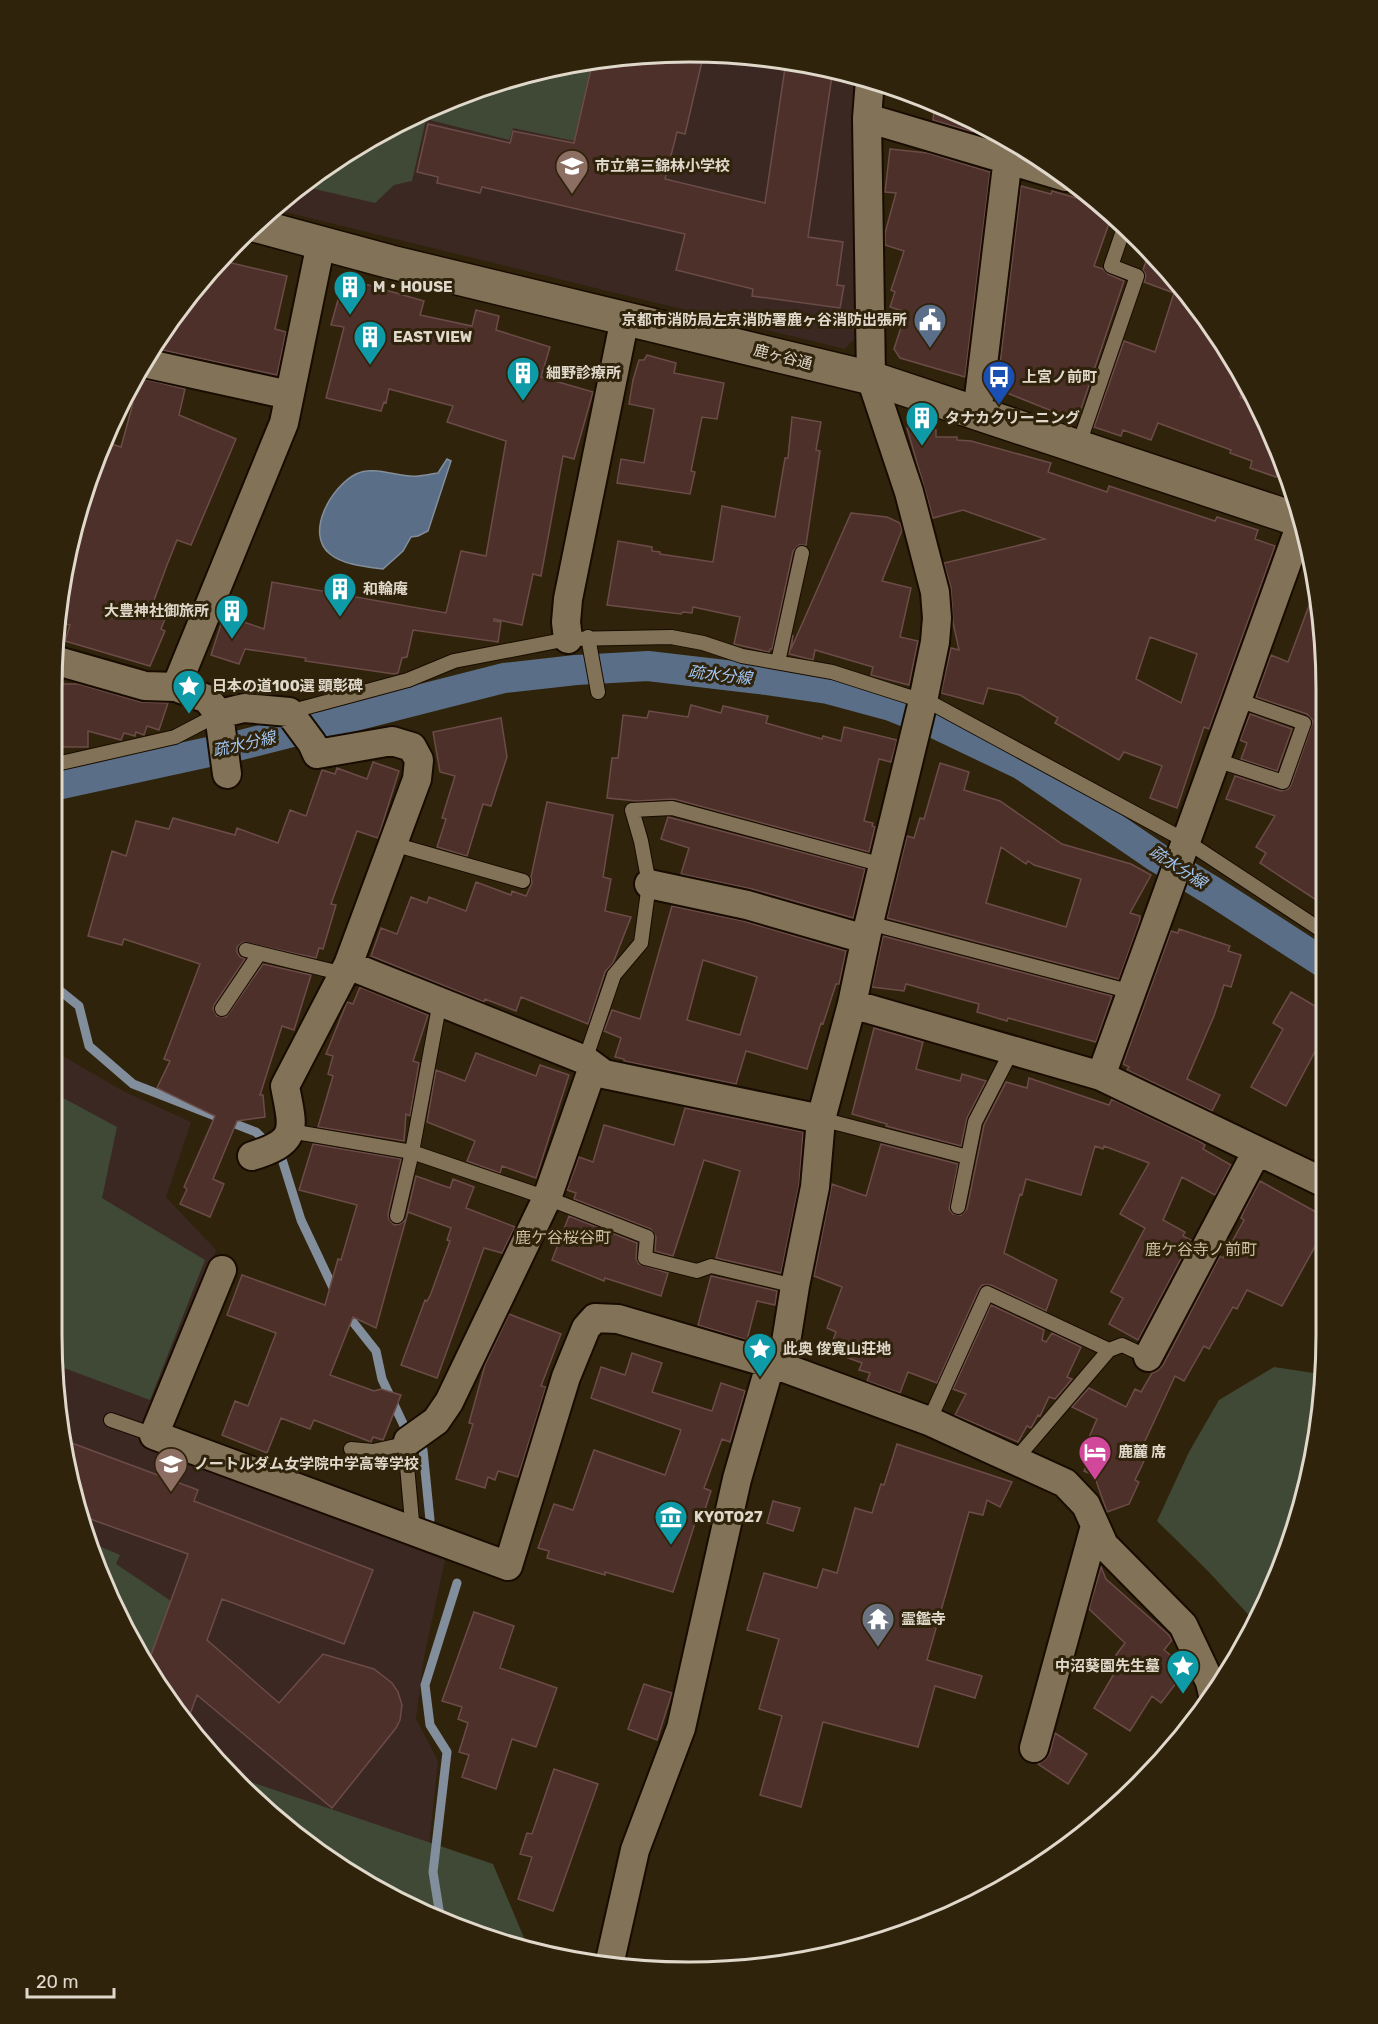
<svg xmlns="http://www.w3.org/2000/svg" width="1378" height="2024" font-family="Rubik,'Noto Sans JP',sans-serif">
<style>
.education{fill:#3b2822}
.green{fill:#404936}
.water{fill:#5a6f87;stroke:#828e9b;stroke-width:1.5}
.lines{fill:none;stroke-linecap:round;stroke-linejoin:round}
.stream{stroke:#828e9b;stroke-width:9}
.canal{stroke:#5a6f87;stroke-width:30}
.building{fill:#4e302b;stroke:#6b4c48;stroke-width:1.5;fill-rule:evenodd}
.lane-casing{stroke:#180c00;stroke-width:16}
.street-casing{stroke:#180c00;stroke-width:32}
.secondary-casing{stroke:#180c00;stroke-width:36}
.lane{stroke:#827358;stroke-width:14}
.street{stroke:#827358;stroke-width:28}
.secondary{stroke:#827358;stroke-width:33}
.labels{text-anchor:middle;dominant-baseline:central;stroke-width:6;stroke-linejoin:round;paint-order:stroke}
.poi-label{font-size:15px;font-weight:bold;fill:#e0d8ca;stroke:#30230b;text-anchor:start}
.street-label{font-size:15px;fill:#e0d8ca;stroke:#30230b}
.water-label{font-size:16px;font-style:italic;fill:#a2c7f5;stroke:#30230b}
.neighbourhood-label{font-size:16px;fill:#cfbfa2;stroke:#30230b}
.rim{fill:none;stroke:#e0d8ca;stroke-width:3}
</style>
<rect width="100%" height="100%" fill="#30230b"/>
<path class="education" d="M689,51L813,63L853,75L855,186L854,339L845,349L277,210L278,205L334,159L445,100L564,63Z
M54,1051L125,1092L191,1122L166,1197L216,1250L144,1446L445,1560L424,1657L416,1719L438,1761L429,1845L300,1841L210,1756L159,1690L85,1540L57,1419Z"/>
<path class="green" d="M592,61L574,141L513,128L509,140L426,119L412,181L394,185L375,203L306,187L307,181L334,159L445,100L564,63Z
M54,1093L117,1127L102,1198L205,1260L150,1400L56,1365Z
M1274,1367L1320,1374L1323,1379L1315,1459L1261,1617L1257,1624L1207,1570L1157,1521L1189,1452L1219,1400Z
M85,1540L120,1555L116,1564L171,1601L148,1663L144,1660Z
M230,1775L493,1864L530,1952L445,1925L300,1841Z"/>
<path class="water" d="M447,459L451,461L428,531L418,536L411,537L403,551L383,569C367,567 343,565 330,554C304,533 332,486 356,474C372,466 393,475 410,476C419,477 429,474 438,473Z"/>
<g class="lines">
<path class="stream" d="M53,985L79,1006L89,1046L133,1084L256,1132L281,1156L301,1220L336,1294
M345,1312L376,1351L382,1379L406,1430L423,1450L430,1520
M441,1922L433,1872L447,1752L430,1725L425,1685L457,1583"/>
<path class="canal" d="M52,786L241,745L504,678L576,670L648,666L759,679L828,689L891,706L936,724L1022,765L1158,858L1214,892L1327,965"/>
</g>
<path class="building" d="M689,51L704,53L685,134L677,132L665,179L765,203L786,61L813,63L833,69L808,237L843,242L837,285L844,286L840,308L752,296L753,289L676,270L685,234L482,187L480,193L437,183L438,177L417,172L428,124L510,143L513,131L574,143L593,60Z
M935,101L975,122L972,132L933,120Z
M890,149L928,153L990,172L965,377L900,358L894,349L906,312L890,307L895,292L891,290L904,251L885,245V233L896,193L885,192Z
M1021,186L1051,194L1052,191L1080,199L1102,206L1112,215L1094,266L1103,269L1108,274L1124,281L1077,421L997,389Z
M1150,250L1219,334L1246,384L1240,397L1256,404L1278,445L1288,478L1277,474L1276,477L1250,468L1252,461L1230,453L1231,450L1158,423L1151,440L1123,430L1121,436L1094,427L1124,341L1155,352L1174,293L1144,282L1146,275L1143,270Z
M219,260L287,276L275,329L286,332L277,375L153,348L183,301Z
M358,282L424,301L420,315L472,326L476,310L499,316L496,330L550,347L541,377L593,392L574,459L563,456L541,576L533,574L522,625L494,619V621L501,622L498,642L413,630L407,657L402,658L398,673L394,674L305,661L306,658L245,649L239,664L211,655L224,615L264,629L272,582L446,613L461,551L486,556L506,441L447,422L453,406L389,389L386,403L384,402L381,411L326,398L344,327L331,325L338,300L347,302L349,292L355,294Z
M647,355L676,363L674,373L724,383L717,419L702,417L691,471L695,472L690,494L617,483L621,459L644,463L654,409L629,404L633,380L639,360H644Z
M136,377L185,389L179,415L236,439L191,545L177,540L167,565L153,603L169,609L161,629L165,631L150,666L65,641L70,625L58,622L67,584L62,582L63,565L105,442L121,447L133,403L121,400Z
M792,417L821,422L816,450L820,451L806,545H799L793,551L772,649H770L769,652L734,644L740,617L693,607L692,613L683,612L681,614L607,605L618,541L652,547V551L660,552V554L713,562L722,506L775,517L785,458H788Z
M907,428L936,430V437H957V440L971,441L1051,463L1048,472L1107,492L1109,486L1215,521L1217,517L1258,530L1255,539L1275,546L1209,729L1204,727L1177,808L1150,798L1162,766L1124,752L1119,760L1055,723L1058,718L1020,695L988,688L983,704L941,693L951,648L959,650L953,623L951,588L944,563L1045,539L963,510L933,518ZM1150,637L1197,654L1181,703L1136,679Z
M851,513L887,517L900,523L902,530L882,581L911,588L900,637L918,641L909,685L871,675L873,667L815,650L813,660L789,654L793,635L791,649Z
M1317,584L1327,689V907L1260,863L1266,853L1256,847L1275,816L1226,799L1235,776L1281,791L1288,789L1291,785L1313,721L1307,714L1256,697L1271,655L1288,662Z
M53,684H79L141,702L168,703L159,730L147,726L144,735L136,732L135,736L124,733L121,740L88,731V747H51Z
M691,705L721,713L723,706L768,716L766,723L822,739L823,736L841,741L844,727L897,740L891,762L879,759L864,821L873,823L872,826L875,827L869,852L674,799L637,801L607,798L612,758H618L623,715L647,718L649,711L688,717Z
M1250,714L1292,729L1277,771L1241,759L1247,743L1240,740Z
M501,718L507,757L491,806L483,804L467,856L437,847L446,819L442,818L455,776L440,772L433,732Z
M373,762L399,771L378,838L357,831L331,904L336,905L323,949L319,948L316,958L243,942L237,947V952L240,957L245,959L214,1005L213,1009L217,1016L226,1017L263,964L311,975L294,1030L282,1026L260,1095H263L265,1117L237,1121L213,1179L224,1184L210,1217L180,1204L187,1189L184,1187L215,1116L157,1088L170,1061L164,1059L200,964L124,939L122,945L88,936L112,851L126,856L136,821L169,829L173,818L235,835L237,828L278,843L290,810L306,816L322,770L335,774L337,768L367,779Z
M940,763L969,772L964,790L1000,801L1062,844L1131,864L1151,875L1130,913L1140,916V920L1119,979L887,918L907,836L914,838L920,818L924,819ZM1001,847L1026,864L1028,861L1034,865L1081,879L1066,927L986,903Z
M547,802L613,815L603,877L611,879L605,911L631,917L613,963L605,972L588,1024L521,997L516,1011L485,999L484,1002L371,956L381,928L397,934L411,897L427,903L429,897L466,911L476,882L511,895L512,891L526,896L532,883L531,877Z
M668,817L865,869L853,918L752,889L681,874L689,848L661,839Z
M672,906L743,921L846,951L839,984H836L823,1024L821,1023L807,1069L746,1051L736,1084L624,1061V1059L615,1057L621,1038L604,1031L612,1010L640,1019ZM703,960L757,977L740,1035L687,1020Z
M1179,929L1230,946L1228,951L1241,955L1231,987L1224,985L1214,1016L1187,1079L1220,1095L1212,1111L1127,1070L1129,1067L1123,1064L1171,931L1178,933Z
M883,936L1112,996L1096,1042L1008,1018L1007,1021L977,1012L979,1004L906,984L904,991L872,987Z
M360,987L428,1015L413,1061L419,1063L410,1116L406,1114L404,1141L318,1127L333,1076L328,1074L333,1056L326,1054L347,1002L353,1004Z
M1291,992L1327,1013V1029L1286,1106L1251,1087L1283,1029L1273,1023Z
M874,1028L923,1042L916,1069L960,1081L962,1074L986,1081L967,1118L961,1146L886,1126L887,1124L852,1114Z
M476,1053L536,1076L540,1065L569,1075L536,1178L502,1166L500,1173L467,1161L475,1141L427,1122L436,1070L465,1081Z
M1029,1078L1109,1105L1112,1099L1199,1141L1205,1145L1203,1149L1231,1165L1215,1195L1182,1177L1163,1220L1185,1232L1183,1236L1191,1240L1138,1340L1109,1324L1123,1298L1111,1292L1145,1228L1120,1214L1149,1163L1104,1146L1103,1149L1095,1146L1081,1195L1026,1179L1022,1195L1020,1194L1004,1253L1057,1280L1046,1311L991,1285H982L979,1289L937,1383L908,1372L900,1393L867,1381L870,1373L859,1370L862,1363L829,1351L836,1332L827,1328L842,1287L814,1276L832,1184L866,1196L881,1144L958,1164L949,1209L953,1214L961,1215L967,1209L984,1125L1006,1082L1027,1088Z
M685,1108L803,1132L799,1185L781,1273L716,1258L740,1171L704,1160L673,1256L655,1251L656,1237L651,1229L574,1199L576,1193L567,1190L579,1157L593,1162L604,1125L674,1145Z
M313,1144L401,1159L388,1214L389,1219L394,1225L400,1224L406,1219L416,1176L450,1188L453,1179L474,1187L466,1208L515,1227L502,1253L484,1248L437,1378L401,1365L425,1300L427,1301L430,1296L450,1241L447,1240L451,1228L408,1212L376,1328L353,1317L330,1375L374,1391L381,1389L401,1395L383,1440L373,1437L371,1442L314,1420L310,1429L281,1418L267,1453L222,1435L235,1401L248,1406L276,1333L227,1315L242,1275L325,1305L338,1259L341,1260L357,1205L299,1190Z
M1260,1181L1327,1218V1225L1282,1306L1247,1290L1237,1309L1233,1307L1209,1349L1204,1346L1184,1381L1175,1376L1138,1456L1145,1459L1135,1480L1139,1482L1129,1504L1107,1512L1094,1475L1084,1471L1095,1446L1087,1442L1097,1419L1072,1407L1089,1388L1126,1407L1135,1389L1141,1392L1152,1373L1157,1371L1163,1365L1220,1256L1223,1258L1244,1220L1241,1218L1244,1211Z
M569,1216L637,1243L636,1258L639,1264L668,1273L661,1296L605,1278L604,1281L552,1260Z
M711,1276L777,1291L775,1305L757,1301L747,1340L698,1325Z
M991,1305L1044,1330L1042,1340L1046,1342L1052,1333L1081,1347L1067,1377L1072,1379L1055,1399L1049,1397L1040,1416L1038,1415L1031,1428L1027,1426L1018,1442L955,1415L966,1394L953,1389Z
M509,1314L561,1334L541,1386L546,1387L518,1477L498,1471L495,1480L488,1477L485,1488L456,1479L473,1424L469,1423L485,1365Z
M632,1353L662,1363L652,1392L712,1411L721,1383L745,1391L730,1442L722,1439L704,1488L711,1491L702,1519L697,1517L673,1592L605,1572V1575L547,1558L549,1551L538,1548L554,1504L573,1510L594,1450L665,1475L681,1430L591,1398L601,1367L625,1375Z
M61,1439L198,1490L194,1501L373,1570L344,1644L222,1599L207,1640L279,1703L323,1654L374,1669L392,1683L398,1692L402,1705L400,1720L396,1728L332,1808L197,1695L186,1725L159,1690L147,1666L188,1554L79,1515Z
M897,1444L1012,1482L1000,1507L987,1500L983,1515L969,1512L927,1660L982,1676L975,1698L935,1686L918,1747L823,1722L801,1807L760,1795L782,1716L759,1709L779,1639L747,1630L764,1573L817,1588L823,1569L837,1573L855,1508L872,1513L881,1484L884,1485Z
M773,1501L800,1508L793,1531L767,1523Z
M1101,1567L1106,1579L1169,1635L1172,1640L1164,1650L1183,1665L1186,1670L1161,1703L1152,1696L1130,1731L1094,1708L1122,1660L1116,1655L1125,1643L1089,1609Z
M474,1612L514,1626L500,1668L557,1688L536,1747L512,1739L496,1789L462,1777L469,1755L459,1752L468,1723L458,1719L462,1707L442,1701Z
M644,1684L672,1693L657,1740L628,1729Z
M1055,1733L1087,1754L1068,1784L1038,1764L1045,1760L1050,1753Z
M554,1769L598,1784L553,1911L518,1899L532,1857L520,1854L527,1833L532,1834Z"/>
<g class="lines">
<g class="lane-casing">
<path id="lane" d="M1078,447L1137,276L1111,266L1125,225
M588,637L598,692
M778,662L802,553
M289,712L408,680L454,661L568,639L671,637L703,643L742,656L832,672L935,705L1186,841L1327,934
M1216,760L1283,782L1304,723L1238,700
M52,765L175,737L219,714
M393,844L523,881
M869,923L1132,992
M246,950L344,974
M440,1001L412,1152L547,1198L647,1237L645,1258L697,1271L711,1266L795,1286
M222,1009L259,954
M585,1060L614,975L641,943L649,884L641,841L632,810L672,808L883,865
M821,1119L968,1157
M290,1131L412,1152L397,1216
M958,1207L975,1122L1011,1052
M111,1420L154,1435
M929,1421L987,1293L1109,1350
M408,1441L405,1444L413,1532
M351,1449L373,1451L405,1444
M1016,1459L1109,1350L1122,1345L1148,1357"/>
</g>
<g class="street-casing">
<path id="street" d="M867,118L1066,177
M144,363L289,395
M977,414L1010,141
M568,639L566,622L568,599L625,318
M54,660L145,686L176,687L207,699L219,714L227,774
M176,687L284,423L321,243
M219,714L244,708L289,712L312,743L317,754L392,741L412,747L419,760L417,779L348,965L285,1086C293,1129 300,1141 252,1156
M649,884L747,905L865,939
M348,965L585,1060L604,1074L821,1119
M852,1004L1101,1076L1327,1184
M1101,1076L1302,521
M222,1270L154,1435L508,1566L566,1377L586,1328L595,1318L618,1319L782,1367L929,1421L1065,1483L1086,1505L1104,1545L1183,1625L1210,1682L1213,1695
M1148,1357L1257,1151
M782,1367L795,1286L815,1187L821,1119L852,1004L869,923L923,701L935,642L937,618L935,592L909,492L871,378L867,118L870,80
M408,1441L436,1421L449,1402L547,1198L593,1067
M1034,1748L1095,1526
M609,1965L635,1850L681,1728L737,1479L770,1365"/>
</g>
<g class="secondary-casing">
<path id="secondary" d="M254,225L391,262L871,378L1302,521"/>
</g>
<use href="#lane" class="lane"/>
<use href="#street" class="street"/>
<use href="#secondary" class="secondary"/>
</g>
<defs>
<g id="school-pin" transform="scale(1.725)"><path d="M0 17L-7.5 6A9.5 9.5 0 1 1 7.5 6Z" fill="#8d6e63" stroke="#30230b"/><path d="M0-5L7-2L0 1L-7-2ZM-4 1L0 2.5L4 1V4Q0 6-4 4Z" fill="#fff"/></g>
<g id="building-pin" transform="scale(1.725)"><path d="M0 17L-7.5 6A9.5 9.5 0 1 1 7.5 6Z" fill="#0f9aa8" stroke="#30230b"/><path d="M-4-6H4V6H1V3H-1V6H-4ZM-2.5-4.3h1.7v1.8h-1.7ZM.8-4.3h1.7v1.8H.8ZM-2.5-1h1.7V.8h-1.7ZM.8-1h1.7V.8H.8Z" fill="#fff"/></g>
<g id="civic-pin" transform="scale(1.725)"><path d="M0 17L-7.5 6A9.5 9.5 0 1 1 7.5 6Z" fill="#5c6f8a" stroke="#30230b"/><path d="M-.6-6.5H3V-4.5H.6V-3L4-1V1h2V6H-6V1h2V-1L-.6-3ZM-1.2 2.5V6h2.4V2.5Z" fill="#fff"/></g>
<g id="bus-pin" transform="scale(1.725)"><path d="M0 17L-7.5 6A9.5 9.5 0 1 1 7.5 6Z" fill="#1a4fb4" stroke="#30230b"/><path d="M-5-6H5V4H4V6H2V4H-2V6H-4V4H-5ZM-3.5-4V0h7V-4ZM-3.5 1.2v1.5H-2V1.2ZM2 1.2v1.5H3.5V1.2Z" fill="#fff"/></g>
<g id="sight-pin" transform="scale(1.725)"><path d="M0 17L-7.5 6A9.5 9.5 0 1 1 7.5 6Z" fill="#0f9aa8" stroke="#30230b"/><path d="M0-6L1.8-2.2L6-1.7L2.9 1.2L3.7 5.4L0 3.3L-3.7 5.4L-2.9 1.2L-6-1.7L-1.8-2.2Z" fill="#fff"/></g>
<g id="hotel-pin" transform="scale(1.725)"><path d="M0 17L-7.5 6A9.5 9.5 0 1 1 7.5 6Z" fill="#d1479c" stroke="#30230b"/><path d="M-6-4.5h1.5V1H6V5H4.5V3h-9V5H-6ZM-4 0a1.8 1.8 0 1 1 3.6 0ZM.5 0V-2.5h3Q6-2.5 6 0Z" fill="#fff"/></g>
<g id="museum-pin" transform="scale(1.725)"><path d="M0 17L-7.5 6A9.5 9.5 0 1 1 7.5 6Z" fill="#0f9aa8" stroke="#30230b"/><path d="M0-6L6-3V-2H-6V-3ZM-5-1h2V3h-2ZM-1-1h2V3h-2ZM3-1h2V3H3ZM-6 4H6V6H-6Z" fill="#fff"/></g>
<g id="temple-pin" transform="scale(1.725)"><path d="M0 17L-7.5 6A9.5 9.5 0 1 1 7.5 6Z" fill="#6b7280" stroke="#30230b"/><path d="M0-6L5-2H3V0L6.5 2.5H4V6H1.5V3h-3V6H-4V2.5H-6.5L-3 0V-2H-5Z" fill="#fff"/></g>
</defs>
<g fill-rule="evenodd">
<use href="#school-pin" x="572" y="166"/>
<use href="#building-pin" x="350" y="287"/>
<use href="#civic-pin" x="930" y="320"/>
<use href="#building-pin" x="370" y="337"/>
<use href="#building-pin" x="523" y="373"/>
<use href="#bus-pin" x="999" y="377"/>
<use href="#building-pin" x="922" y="418"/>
<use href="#building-pin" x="340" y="589"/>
<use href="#building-pin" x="232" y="611"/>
<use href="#sight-pin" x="189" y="686"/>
<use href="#sight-pin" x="760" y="1349"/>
<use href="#hotel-pin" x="1095" y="1452"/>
<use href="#school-pin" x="171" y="1464"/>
<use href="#museum-pin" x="671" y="1517"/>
<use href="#temple-pin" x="878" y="1619"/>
<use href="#sight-pin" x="1183" y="1666"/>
</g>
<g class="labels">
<g class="poi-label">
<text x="595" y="166">市立第三錦林小学校</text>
<text x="373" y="287">M・HOUSE</text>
<text x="907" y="320" text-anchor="end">京都市消防局左京消防署鹿ヶ谷消防出張所</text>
<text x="393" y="337">EAST VIEW</text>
<text x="546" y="373">細野診療所</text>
<text x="1022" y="377">上宮ノ前町</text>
<text x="945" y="418">タナカクリーニング</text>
<text x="363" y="589">和輪庵</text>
<text x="209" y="611" text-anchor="end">大豊神社御旅所</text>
<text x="212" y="686">日本の道100選 顕彰碑</text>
<text x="783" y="1349">此奥 俊寛山荘地</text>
<text x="1118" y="1452">鹿麓 席</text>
<text x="194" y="1464">ノートルダム女学院中学高等学校</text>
<text x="694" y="1517">KYOTO27</text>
<text x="901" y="1619">霊鑑寺</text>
<text x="1160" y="1666" text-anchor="end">中沼葵園先生墓</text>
</g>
<g class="street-label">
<text transform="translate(783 357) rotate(14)">鹿ヶ谷通</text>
</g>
<g class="water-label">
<text transform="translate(720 675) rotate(6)">疏水分線</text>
<text transform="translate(244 744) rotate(-13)">疏水分線</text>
<text transform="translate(1178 867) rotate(33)">疏水分線</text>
</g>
<g class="neighbourhood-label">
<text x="563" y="1237">鹿ケ谷桜谷町</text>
<text x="1201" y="1249">鹿ケ谷寺ノ前町</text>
</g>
</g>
<path d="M0 0H1378V2024H0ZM689 62H689A627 627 0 0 1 1316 689V1335A627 627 0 0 1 689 1962H689A627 627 0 0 1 62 1335V689A627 627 0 0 1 689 62Z" fill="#30230b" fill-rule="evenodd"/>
<path class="rim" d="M689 62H689A627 627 0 0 1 1316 689V1335A627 627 0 0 1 689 1962H689A627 627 0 0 1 62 1335V689A627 627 0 0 1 689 62Z"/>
<path d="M27 1988v9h87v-9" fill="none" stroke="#e0d8ca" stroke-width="3"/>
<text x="36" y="1988" font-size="18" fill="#e0d8ca" stroke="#30230b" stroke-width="4.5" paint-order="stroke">20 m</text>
</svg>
